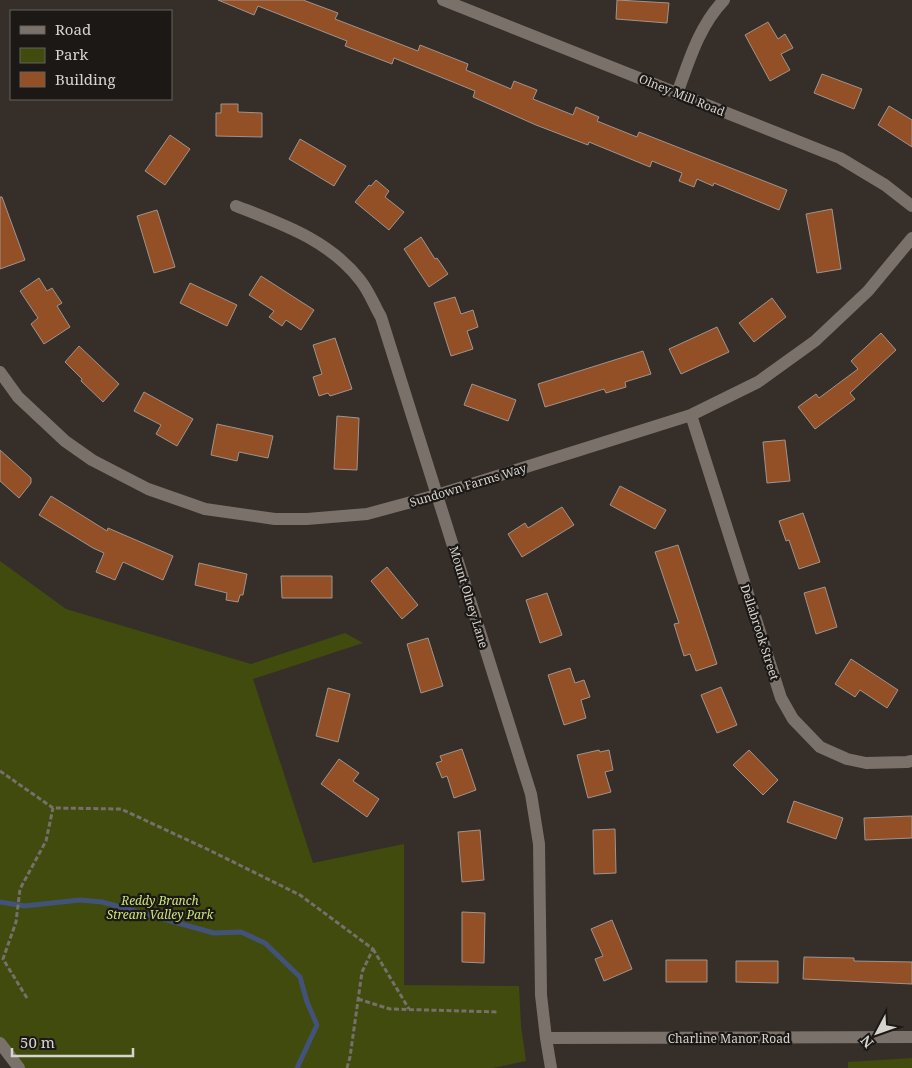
<svg xmlns="http://www.w3.org/2000/svg" width="912" height="1068" font-family="'Noto Serif',serif">
<style>
.green{fill:#404b0d}
.lines{fill:none;stroke-linecap:round;stroke-linejoin:round}
.stream{stroke:#435278;stroke-width:5}
.building{fill:#935026;stroke:#9e948f}
.path{stroke:#76706a;stroke-width:3;stroke-dasharray:5 2.5;stroke-linecap:butt}
.minor{stroke:#7a716a;stroke-width:12}
.tertiary{stroke:#7a716a;stroke-width:12}
.labels{text-anchor:middle;dominant-baseline:central;stroke-width:4.5;stroke-linejoin:round;paint-order:stroke}
.street-label{font-size:12px;fill:#d7d3cf;stroke:#1b1815}
.park-label{font-size:12px;font-style:italic;fill:#cce478;stroke:#1b1815}
</style>
<rect width="100%" height="100%" fill="#362f29"/>
<path class="green" d="M0,561L66,609L251,664L345,633L363,643L253,679L313,863L404,844V985L519,986L521,1026L526,1061L493,1068H16L0,1050Z
M912,1058V1068H848V1062Z"/>
<g class="lines">
<path class="stream" d="M0,902L24,906L80,900L102,902L214,933L241,932L265,943L300,977L307,1002L317,1025L297,1068"/>
</g>
<path class="building" d="M218,0H303L338,13L335,19L418,51L420,45L468,64L466,70L511,89L514,81L537,90L533,99L573,115L576,107L599,117L597,121L637,137L639,132L787,190L779,210L714,183L713,186L697,179L694,187L679,181L682,173L652,161L650,167L589,142L588,145L536,125L473,97L475,91L394,58L392,64L345,46L347,41L258,6L254,15Z
M617,0L669,3L667,23L616,19Z
M768,22L778,39L785,34L793,48L781,54L790,70L770,81L745,35Z
M822,74L862,89L854,109L814,93Z
M221,104H238V112L262,113V137L216,136V113H221Z
M889,106L912,120V147L878,125Z
M170,135L190,149L165,185L145,171Z
M300,139L346,166L334,186L289,159Z
M376,180L389,191L385,197L404,212L389,230L355,202L369,185L371,186Z
M0,197H2L25,260L0,269Z
M832,209L841,269L817,273L806,214Z
M157,210L175,267L154,273L137,216Z
M421,237L435,259L437,258L448,274L429,287L404,249Z
M261,276L314,310L301,330L286,320L282,326L269,317L274,311L249,295Z
M39,278L47,291L52,288L62,303L57,306L70,327L44,344L31,324L38,318L20,291Z
M190,283L237,305L227,326L180,303Z
M455,297L461,314L473,310L478,327L467,331L473,349L451,356L434,303Z
M772,298L786,317L754,342L739,323Z
M717,327L729,352L681,374L669,349Z
M881,333L896,350L850,393L855,399L815,429L798,407L816,394L819,398L858,369L851,361Z
M335,338L352,389L330,396L328,393L319,396L313,377L322,374L313,345Z
M79,346L119,384L103,402L81,381L82,379L65,362Z
M643,351L651,374L625,382L626,387L606,393L604,389L545,407L538,384Z
M472,384L516,400L508,421L464,405Z
M144,392L193,419L177,446L156,434L161,425L134,411Z
M337,416L359,418L357,470L334,469Z
M217,424L273,436L268,458L239,452L237,461L211,455Z
M785,440L790,481L767,483L763,442Z
M0,450L31,478V483L19,498L0,481Z
M620,486L666,510L655,529L610,505Z
M51,496L107,531L108,528L173,556L163,580L123,562L115,580L96,572L104,553L93,548L39,515Z
M562,507L574,525L522,557L508,534L525,523L528,528Z
M803,513L820,562L799,569L789,540L786,541L779,521Z
M678,545L717,664L696,671L690,654L684,656L674,624L679,623L655,552Z
M199,563L247,574L243,595H240L238,602L226,600L227,593L195,585Z
M387,567L418,605L402,619L371,581Z
M281,576H332V598H282Z
M825,587L837,627L816,634L804,593Z
M547,593L562,635L540,643L526,600Z
M428,638L443,686L421,693L407,644Z
M851,659L898,690L887,708L860,690L855,697L835,684Z
M570,668L575,683L584,680L590,697L581,700L586,718L564,725L548,675Z
M721,687L737,725L717,733L701,695Z
M328,688L350,694L338,742L316,736Z
M462,749L476,790L454,798L447,776L442,778L436,763L442,761L440,756Z
M599,750L600,752L609,750L613,770L605,772L611,792L588,798L577,755Z
M749,750L778,780L763,795L733,765Z
M339,759L359,773L353,781L379,799L367,817L321,784Z
M794,801L843,818L836,839L787,822Z
M912,816V838L865,840L864,818Z
M615,829L616,873L594,874L593,830Z
M480,830L484,880L462,882L458,832Z
M462,912L485,913L484,963L462,962Z
M612,920L632,969L604,981L595,959L603,956L591,929Z
M804,957L854,958V961L912,962V984L803,979Z
M666,960H707V982H666Z
M736,961H778V983L736,982Z"/>
<g class="lines">
<path class="path" d="M0,771L53,808L121,809L209,850L300,895L373,949L362,972L350,1057L347,1068
M373,949L409,1009
M27,998L3,959L16,922L20,889L46,841L53,808
M358,999L390,1009L498,1012"/>
<path class="minor" d="M443,0L840,158L885,185L912,206
M677,94C689,61 699,26 724,0
M236,206C282,224 329,240 360,280C369,291 374,305 381,317L531,794L539,844L541,995L546,1038L551,1068
M0,372L18,397L65,441L92,460L148,489L205,509L275,519H307L367,514L437,495L691,415L758,382L815,341L868,291L912,238
M691,415L781,698L793,719L820,747L847,759L866,763L907,762L912,761
M546,1038L912,1037"/>
<path class="tertiary" d="M0,1043L19,1068"/>
</g>
<g class="labels">
<g class="street-label">
<text transform="translate(682 95) rotate(22)">Olney Mill Road</text>
<text transform="translate(468 485) rotate(-17)">Sundown Farms Way</text>
<text transform="translate(469 597) rotate(73)">Mount Olney Lane</text>
<text transform="translate(760 632) rotate(72)">Dellabrook Street</text>
<text x="729" y="1038">Charline Manor Road</text>
</g>
<g class="park-label">
<text x="160" y="900">Reddy Branch<tspan x="160" dy="14">Stream Valley Park</tspan></text>
</g>
</g>
<rect x="10" y="10" width="162" height="90" fill="#1b1815" stroke="#66635f"/>
<rect x="20" y="26" width="25" height="8" fill="#7a716a" stroke="#66635f"/>
<text x="55" y="35" font-size="15" fill="#d7d3cf">Road</text>
<rect x="20" y="48" width="25" height="15" fill="#404b0d" stroke="#66635f"/>
<text x="55" y="60" font-size="15" fill="#d7d3cf">Park</text>
<rect x="20" y="72" width="25" height="15" fill="#935026" stroke="#66635f"/>
<text x="55" y="85" font-size="15" fill="#d7d3cf">Building</text>
<g transform="translate(877 1033) rotate(229)" stroke="#1b1815" stroke-width="4" paint-order="stroke">
<path d="M0-4L9 19L0 12L-9 19Z" fill="#d7d3cf"/>
<text y="-8" font-size="14" font-weight="bold" text-anchor="middle" fill="#d7d3cf">N</text>
</g>
<path d="M12 1048v8h121v-8" fill="none" stroke="#d7d3cf" stroke-width="2.5"/>
<text x="20" y="1048" font-size="15" fill="#d7d3cf" stroke="#1b1815" stroke-width="4" paint-order="stroke">50 m</text>
</svg>
